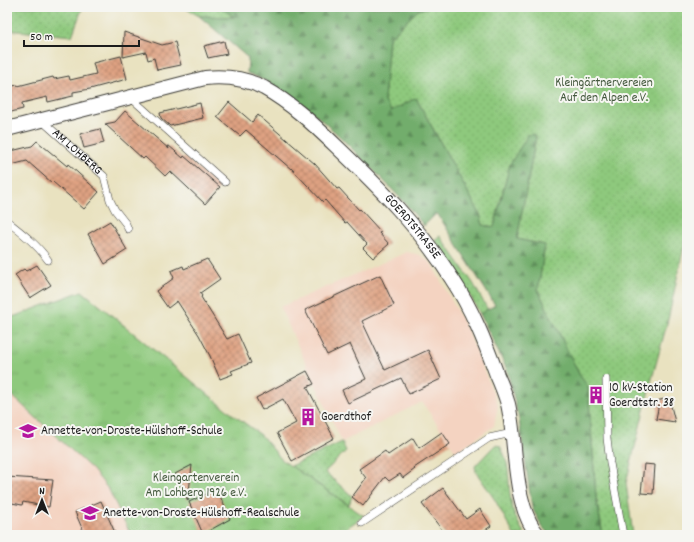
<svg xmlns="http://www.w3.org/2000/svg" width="694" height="542" font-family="Dekko,sans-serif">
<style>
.built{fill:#f4d3c1}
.grass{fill:url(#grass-dots);stroke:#55724c}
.forest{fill:url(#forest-firs);stroke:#476444}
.park{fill:url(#park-tufts);stroke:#55724c}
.building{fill:url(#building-cross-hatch)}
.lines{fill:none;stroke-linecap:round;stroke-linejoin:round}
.service-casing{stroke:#3b3a35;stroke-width:8}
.minor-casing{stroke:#3b3a35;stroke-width:16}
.service{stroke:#fff;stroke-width:7}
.minor{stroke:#fff;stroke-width:14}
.labels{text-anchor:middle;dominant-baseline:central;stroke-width:4;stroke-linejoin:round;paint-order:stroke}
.park-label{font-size:13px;fill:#44593e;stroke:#f6f6f2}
.street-label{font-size:13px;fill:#1c1c1c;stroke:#f6f6f2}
.poi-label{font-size:13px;fill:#1c1c1c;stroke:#f6f6f2;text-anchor:start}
</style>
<defs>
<pattern id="grass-dots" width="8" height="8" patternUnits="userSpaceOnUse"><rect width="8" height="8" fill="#8ec97d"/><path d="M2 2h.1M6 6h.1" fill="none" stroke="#7aac6b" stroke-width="1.8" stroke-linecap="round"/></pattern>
<pattern id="forest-firs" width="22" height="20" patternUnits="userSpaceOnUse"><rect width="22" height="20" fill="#72ad6c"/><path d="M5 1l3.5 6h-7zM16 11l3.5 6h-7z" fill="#5d8c58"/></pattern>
<pattern id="park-tufts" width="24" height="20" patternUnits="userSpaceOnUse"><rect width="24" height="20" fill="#8ec97d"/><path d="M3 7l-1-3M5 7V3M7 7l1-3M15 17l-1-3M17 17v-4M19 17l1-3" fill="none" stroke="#7aac6b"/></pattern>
<pattern id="building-cross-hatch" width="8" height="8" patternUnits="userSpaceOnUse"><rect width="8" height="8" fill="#dfa282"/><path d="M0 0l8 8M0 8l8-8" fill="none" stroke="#b4836a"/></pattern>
</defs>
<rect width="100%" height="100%" fill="#f6f6f2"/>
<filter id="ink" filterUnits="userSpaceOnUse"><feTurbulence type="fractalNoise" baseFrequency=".025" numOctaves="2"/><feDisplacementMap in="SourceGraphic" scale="8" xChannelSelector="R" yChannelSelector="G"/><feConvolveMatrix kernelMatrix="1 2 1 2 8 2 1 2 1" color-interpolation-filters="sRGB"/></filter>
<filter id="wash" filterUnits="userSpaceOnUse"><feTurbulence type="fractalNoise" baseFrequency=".012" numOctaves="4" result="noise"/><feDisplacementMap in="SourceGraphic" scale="16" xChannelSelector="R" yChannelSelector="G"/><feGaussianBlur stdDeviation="0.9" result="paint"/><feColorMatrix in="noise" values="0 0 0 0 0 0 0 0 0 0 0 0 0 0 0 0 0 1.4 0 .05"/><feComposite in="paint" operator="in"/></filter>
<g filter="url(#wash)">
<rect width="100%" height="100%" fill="#e9e2c0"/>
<path class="built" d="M407,252L420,255L431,263L468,331L498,405L494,426L456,452L422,402L342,442L280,307Z
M7,391L93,470L109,490L131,535H7Z"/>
<path class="grass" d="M7,7H77L82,9L72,36L7,30Z
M183,7H220L235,17L199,16Z
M429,7H687V232L668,320L650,386L626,483L633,535H603L596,497L588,387L580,376L538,290L545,245L517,239L536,137L510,164L494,227L483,225L480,214L416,98L391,111L384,100L389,38L418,10Z
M440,236L473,283L488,310L480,314L460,277L434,240Z
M342,442L346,451L325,472L352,496L349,505L291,466Z
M495,445L500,446C512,467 507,480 511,501C513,513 518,523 524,533L522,535H514L495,500L476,472L475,466Z"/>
<path class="forest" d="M220,7H429L418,10L389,38L384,100L391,111L416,98L480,214L483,225L494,227L510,164L528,135L532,134L536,137L517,239L545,245L538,290L580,376L588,386L596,497L603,535H550L543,528L532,508L519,420L507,370L480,314L495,305L437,213L424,226C407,204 388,185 368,165C334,130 294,90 247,73L248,58L199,16L234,17Z"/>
<path class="park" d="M82,291L231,413L261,435L282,460L364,516L336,535H131L109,490L93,470L7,391V319Z"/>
<g id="blocks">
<path class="building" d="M124,32L162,45L175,42L181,65L157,70L154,58L148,60L146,52L123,57Z
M224,41L227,54L208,58L204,46Z
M121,56L127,79L90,89L73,92V96L48,102L47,97L22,103L23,109L7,113V87L18,85V86L53,77L54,79L69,76L70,80L96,74L93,63Z
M229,102L252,122L258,115L315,164L337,189L339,188L359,210L360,209L381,232L379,233L389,244L373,258L363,248L367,244L347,222L345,223L325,200L323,202L291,168V169L246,130L240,136L217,117Z
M200,103L203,118L170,126L161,118L160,113Z
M125,111L169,149L168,145L183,158L184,156L220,187L205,204L170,171L165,176L145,157L143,159L105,124L115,122Z
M100,129L104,143L84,148L80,134Z
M37,141L67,166L68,164L99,192L84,209L53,182L52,183L27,161L7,166V152L32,146Z
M110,221L127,250L105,264L88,234Z
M207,259L220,279L200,293L202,296L201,297L227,339L238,334L251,363L231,371L233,374L220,379L210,356L199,335L177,301L168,308L156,291L174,278L171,271L183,266L184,269Z
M37,265L51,285L30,298L15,275L24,269L26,271Z
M380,275L394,305L362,321L385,370L428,350L441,379L409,394L401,378L348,403L342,390L366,379L350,344L327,355L305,310Z
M307,371L314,384L307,387L334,438L292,461L277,433L296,423L283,399L262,410L256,398Z
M669,398L675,422L656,419L658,409L656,401Z
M442,432L450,444L414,468L415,469L403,478L400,474L389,481L385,477L363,506L352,497L366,478L359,469L385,451L388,455L413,438L419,448Z
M644,464L655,465L653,494L641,493Z
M192,465L188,501L175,474Z
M7,477L53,480L49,507L23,502L22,505L7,502Z
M443,488L466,519L480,509L491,526L478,535H446L422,504Z
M217,489L230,519L203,534L189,502Z
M101,501L116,535H85L75,512Z"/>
</g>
</g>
<g filter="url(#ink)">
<use href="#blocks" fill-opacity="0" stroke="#3b3a35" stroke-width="1"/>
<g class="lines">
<g class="service-casing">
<g id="service">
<path d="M130,97L225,182"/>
<path id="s1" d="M41,120L104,176L110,200L115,210L126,224L128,229"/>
<path d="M7,221C22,233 37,244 48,260"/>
<path d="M606,379L607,438L610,463L623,535"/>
<path d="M362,523L489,438L512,433"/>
</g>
</g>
<g class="minor-casing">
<g id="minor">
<path id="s2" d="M7,129L205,78C226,76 245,78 264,88C291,103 313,124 335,145C378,186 420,228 452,279C472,309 485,342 497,375C501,384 505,394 508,404C517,442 512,505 538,535"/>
</g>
</g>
<use href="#service" class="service"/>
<use href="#minor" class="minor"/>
</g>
</g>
<defs>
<g id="building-bare" transform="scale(1.38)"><path d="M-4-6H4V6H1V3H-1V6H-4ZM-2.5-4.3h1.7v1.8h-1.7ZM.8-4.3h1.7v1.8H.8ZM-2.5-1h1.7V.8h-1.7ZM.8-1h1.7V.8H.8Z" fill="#b5179e" stroke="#f6f6f2" stroke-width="2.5" paint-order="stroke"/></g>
<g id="school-bare" transform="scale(1.38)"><path d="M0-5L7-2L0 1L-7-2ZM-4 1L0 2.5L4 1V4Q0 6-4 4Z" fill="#b5179e" stroke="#f6f6f2" stroke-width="2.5" paint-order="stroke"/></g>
</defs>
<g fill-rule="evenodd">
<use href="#building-bare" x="596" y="395"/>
<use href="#building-bare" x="308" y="417"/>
<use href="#school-bare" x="28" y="431"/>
<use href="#school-bare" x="90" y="513"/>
</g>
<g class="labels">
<g class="park-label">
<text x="604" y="83">Kleingärtnervereien<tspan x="604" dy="15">Auf den Alpen e.V.</tspan></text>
<text x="196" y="478">Kleingartenverein<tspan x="196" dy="15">Am Lohberg 1926 e.V.</tspan></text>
</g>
<g class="street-label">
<text stroke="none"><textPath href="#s1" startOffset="48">AM LOHBERG</textPath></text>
<text stroke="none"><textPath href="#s2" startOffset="469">GOERDTSTRASSE</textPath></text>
</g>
<g class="poi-label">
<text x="609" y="388">10 kV-Station<tspan x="609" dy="15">Goerdtstr. 38</tspan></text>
<text x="321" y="417">Goerdthof</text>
<text x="41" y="431">Annette-von-Droste-Hülshoff-Schule</text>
<text x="103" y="513">Anette-von-Droste-Hülshoff-Realschule</text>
</g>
</g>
<rect width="694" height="542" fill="none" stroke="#f6f6f2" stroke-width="24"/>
<g transform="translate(42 500)" stroke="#f6f6f2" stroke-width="3" paint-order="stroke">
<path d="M0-3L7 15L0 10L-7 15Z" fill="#1c1c1c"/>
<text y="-6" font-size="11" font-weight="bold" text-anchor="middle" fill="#1c1c1c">N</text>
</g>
<path d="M24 40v6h115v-6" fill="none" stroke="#1c1c1c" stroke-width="2"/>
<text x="30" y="40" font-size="12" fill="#1c1c1c" stroke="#f6f6f2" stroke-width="3" paint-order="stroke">50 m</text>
</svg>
